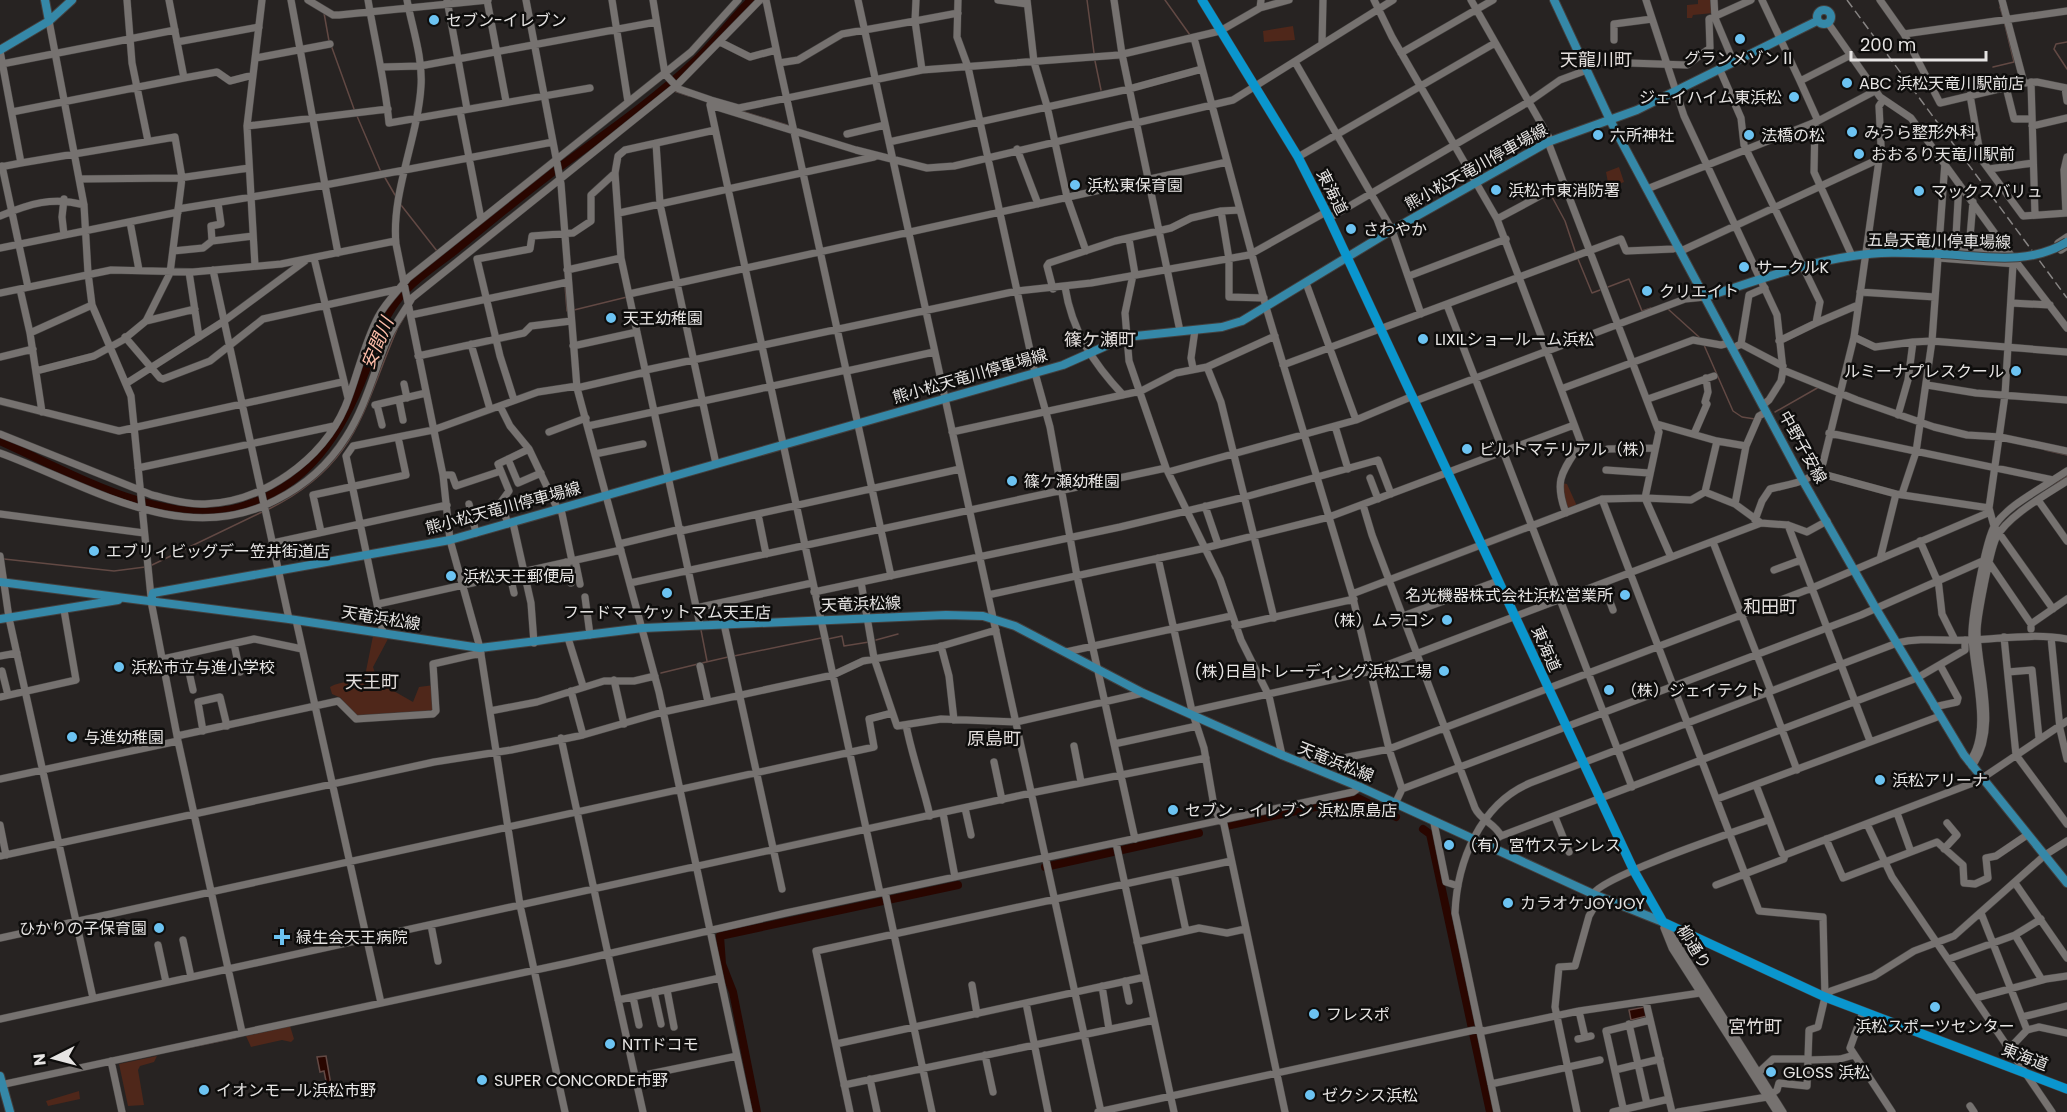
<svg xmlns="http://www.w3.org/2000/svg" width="2067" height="1112" font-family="Poppins,'Noto Sans JP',sans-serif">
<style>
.green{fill:#4f271a}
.water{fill:#290600;stroke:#624944;stroke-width:1.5}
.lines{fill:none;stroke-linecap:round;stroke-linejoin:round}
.stream{stroke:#624944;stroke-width:1.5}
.river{stroke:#290600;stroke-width:8}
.minor-casing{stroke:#43403f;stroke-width:8}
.major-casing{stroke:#43403f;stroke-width:10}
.highway-casing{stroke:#43403f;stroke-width:10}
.minor{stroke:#767270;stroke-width:7}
.major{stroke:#3588a8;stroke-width:8}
.highway{stroke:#0a96ce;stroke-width:9}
.rail{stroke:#878483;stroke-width:1.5;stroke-dasharray:9 4.5;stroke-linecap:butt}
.major-bridge-casing{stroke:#43403f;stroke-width:10;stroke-linecap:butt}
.major-bridge{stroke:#3588a8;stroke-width:8}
.poi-dot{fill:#6cc3f2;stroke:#0e0d0c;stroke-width:2}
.labels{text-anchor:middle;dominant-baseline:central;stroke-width:5;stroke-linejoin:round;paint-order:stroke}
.poi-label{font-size:16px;fill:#e6e4e3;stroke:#0e0d0c;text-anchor:start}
.street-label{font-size:16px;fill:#e6e4e3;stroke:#0e0d0c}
.neighbourhood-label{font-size:18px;fill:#e2dddb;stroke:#0e0d0c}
.water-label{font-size:18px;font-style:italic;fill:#febda9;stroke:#0e0d0c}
</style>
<rect width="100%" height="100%" fill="#272322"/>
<path class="green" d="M1698,0H1712L1713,13L1693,15L1692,18H1687V5L1698,4Z
M1293,26L1295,40L1264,42L1263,31Z
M1619,167L1624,182L1609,188L1606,172Z
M1562,483L1567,484L1577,506L1568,510L1561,487Z
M373,636L389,637L373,667L378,682L413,702L419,687L434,685L432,714L355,719L341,698L332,694L330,687C342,680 353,684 365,676Z
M290,1026L294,1039L291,1042L282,1040L251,1047L246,1036Z
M157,1056L154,1062L140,1066L138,1070L144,1105L128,1106L119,1064Z
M79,1091L80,1099L48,1106L46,1101Z"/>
<path class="water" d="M1645,1007L1647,1016L1631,1020L1629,1010Z
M326,1056L331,1085L327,1086L324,1071L320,1072L317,1057Z"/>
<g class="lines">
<path class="stream" d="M1087,0L1094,53
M1165,0L1190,35
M2000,7L2003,17
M324,13L329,41
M2067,42L2056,44L2054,49L2067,69
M331,45L354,109
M1095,61L1101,90
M1993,67L2014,62L2004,21
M674,91L689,96
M741,111L787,125
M357,116L381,172
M384,176L395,195
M1551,195L1565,221L1576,254
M401,205L437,251
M1578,259L1592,293L1600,290
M565,285L567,311
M1608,287L1629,279L1642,311L1651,308
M1668,309L1699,337
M574,310L627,297
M1704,345L1733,411L1742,417L1755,419
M1775,412L1819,387
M2045,450L2067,455
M2044,492L2067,476
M269,509C358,465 362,410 398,327L406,314
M1999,527L2020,508
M4,559L114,571L145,567
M152,565L262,512
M701,630L707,661
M828,639L842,636L844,646L869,642
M876,640L898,634
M734,656L821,638
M702,663L728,657
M661,673L698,664
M177,1050L235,1038"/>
<path class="river" d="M0,441C70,472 162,528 240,507C308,487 342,433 366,370C374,347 381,322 396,302C410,283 433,267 452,253C484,227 516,200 549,175C597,139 650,104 694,62C714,43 731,20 751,0
M1226,826L1358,798L1396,817
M1423,829L1430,834L1490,1112
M1045,867L1199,833
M757,1112L733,992L722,964L720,936L958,885"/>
<g class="minor-casing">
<path id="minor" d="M127,0L132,63L148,141
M308,0L333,15H339L488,0
M368,0C375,42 385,81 389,123L590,88
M407,0C412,27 423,58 421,86C418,138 391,193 396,244L443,475L450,540L480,648L520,905L565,1112
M487,0L506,101
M526,0L561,184L577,388L659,692L749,1112
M612,0L628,102
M653,0L665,74L679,89L711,100L710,105L856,150L927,168L954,166L1233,100L1393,0
M766,0L779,63L798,60L842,34L915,21L916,0
M858,0L1101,1112
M958,0L957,37L968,67L1035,373L1050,427L1077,576L1135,839
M998,0L1027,4
M1027,0L1034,62L1047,106L1067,197L1086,251
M1114,0L1122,54L1180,331
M1374,0L1392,37L1497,219L1561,389L1693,340L1721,345L1729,343
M1471,0L1551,141
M1646,0L1684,116L1777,315L1783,370L1781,381L1769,400L1763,405
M1714,0L1715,18L1734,63
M1762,0L1800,81L1851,55
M1880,0L1904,34L1940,103L2024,83L2037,82L2067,88
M2002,0L2024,83
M1260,8L1289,0
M49,21L84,205L88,273L92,305L131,396L151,597
M1828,23L1880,97L1911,118L2007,250L2067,328
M1904,34L2067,11
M1194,38L1266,307L1352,594L1389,749L1402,789L1395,804
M1614,40V24L1652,19
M177,42L259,27
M720,42L750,57L776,50
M1322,44L1323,0
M0,51L21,163L175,137L182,178L170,273L146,321L123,340L94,356L36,371
M1401,53L1493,0
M256,58L330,44
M1295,62L1392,230L1421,314
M779,63L891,576
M2,64L175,30
M382,67L420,66L458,59L447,0
M1585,67L1600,62L1687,65L1710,48L1709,19L1751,0
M922,70L915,21L958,13
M1720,70L1741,118L1744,145L1820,302L1816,323L1779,341
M184,78L217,72L230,81L253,75
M1800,81L1818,121L1875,91
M2031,82L2035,215
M2006,87L2014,119H2032
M2065,88L2067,101
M1970,95L1981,159L2023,216L2067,213
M711,100L739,108L922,70L1119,55L1220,31L1260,8L1261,0
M710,105L880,893
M467,109L458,59L656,22
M460,111L481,219
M12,112L184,78L169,0
M1815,122L1814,172L1852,256
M247,126L388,109
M2032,126L2067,118
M847,134L885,125
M889,142L1129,89L1202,69
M1548,142L1659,432L1645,498L1602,499
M656,143L660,204L716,464
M1017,149L1038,204
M1298,157L1495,43
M1945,162L1932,341L2067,352
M2,166L28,287
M0,167L21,163
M1989,169L2033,163
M79,179L179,178L249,168
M1959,184L1956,236L2000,240
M1647,189L1818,121
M64,199L62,217L64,235
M178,209L325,185L291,0
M1240,210L1221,211L1229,259V297L1264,298
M619,213L874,157
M2066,213L2064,170L2067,157
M0,216C29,204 53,196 84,205
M1329,218L1530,101L1560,80L1587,70
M1497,219L1564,183
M130,222L139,270
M1970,237L1973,202
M2067,237L2058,243L2061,250L2067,246
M1129,239L1135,274
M212,241L211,226L221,224L218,203
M0,248L178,212
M1938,249L2007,250L2013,264L2005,395L1989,508L1994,526L2053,609
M173,251L203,248L212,241L253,236
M1681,251L1879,159
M338,253L325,185L553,142
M314,258L348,398
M1939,258L2016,264
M255,266L247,126L262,0
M213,270L289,619
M567,270L621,258
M189,272L199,337
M1133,275L1125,313L1129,361L1166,468L1220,579L1241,640L1269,696L1282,755
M1409,276L1506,239
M1306,283L1356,420
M1065,287C1072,331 1093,363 1123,395
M20,289L30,333L42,412
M1053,289L1047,266L1049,263L1115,241L1171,228L1191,218L1221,211
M1860,292L1935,297
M0,293L111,270L193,272L281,264L395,241
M629,294L1227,162
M2011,303L2050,305
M1447,305L1632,787
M411,315L568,282
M146,321L195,309
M1816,323L1858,305
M30,333L92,305
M125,337L160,378L163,379L210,361L263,319L399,289
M1854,337L1875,347L1913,342
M471,344L490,409
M1741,344L1749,295L1765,288
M573,346L637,332
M1737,346L1741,344L1783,366
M418,356L524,333L531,326L571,321
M0,357L33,349
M1283,365L1621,239L1626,251L1673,249L1679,247
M1207,367L1221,402L1274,618
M1193,368L1191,358L1195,330
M646,370L1017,291L1091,283L1249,255L1326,212
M1783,370L1857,400L1934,427L1967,435L2000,437L2067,451
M847,371L934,352
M127,383L224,321L305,261
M404,384L407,398
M1927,385L1976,393L2067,400
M577,388L646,372
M1561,389L1581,443C1563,471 1553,479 1566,513
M1648,399L1714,376
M399,400L403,420
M514,400L500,356L477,259L530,249L532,236L573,233L591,221V195L615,173
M0,401L119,431L342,382
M1415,401L1685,299L1705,297
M375,405L426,393
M377,405L382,425
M500,406L510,426L529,449L558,510
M1898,415L1908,380L1913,342L1932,341L1916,452L1902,494
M1657,424L1717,441L1705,492
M588,426L846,370
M1335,426L1348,469
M549,432L586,418
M952,432L1141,391L1176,373L1207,367L1275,336
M1829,433L2053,480L2067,471
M0,434L152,495C169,499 187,505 205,504C263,502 322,460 345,407C357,378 363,346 378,317C386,302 398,291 408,278L691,52L738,0
M1694,434L1707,404L1705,402L1708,392L1706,378
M1717,441L1746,446L1759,416L1766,412
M1608,449L1655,448
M0,453C88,485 183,549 276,500C304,486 329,464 346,437C364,409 373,376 385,345C392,327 403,314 412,298L676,86L760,0
M595,454L643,444
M508,459L518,483L541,473
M138,468L334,426
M1606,470L1649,473
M1168,472L1356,420L1413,396
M1819,473L1896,494L1989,508
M443,475H452L456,486L501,471
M1370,478L1378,499
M2038,500L2067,541
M469,504L476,533
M1735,504L1746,446
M1363,505L1372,535L1475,808C1481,821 1495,823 1501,836
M1205,506L1218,544
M561,509L572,561
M0,514L144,533
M758,514L766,554
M1755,520L1762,501L1770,489C1789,484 1815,482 1823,463L1854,337L1881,146L1879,106L1883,100
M513,523L531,603L534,643
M508,524L501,502L509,491L498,464L529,449
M1788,525L1870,741
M681,531L960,469
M321,532L313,495L406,475L398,437
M1920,541L1937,580
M1713,542L1771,691
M273,543L447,505
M619,544L681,529
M0,556L9,618L93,998
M1671,557L1645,498L1691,500L1705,492L1735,504L1761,523L1788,525L1807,532L1827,521
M1158,558L1192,711L1204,748L1214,806L1220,821
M1880,559L1896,494
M575,560L580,584
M566,562L571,583
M1990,564L2031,624
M1774,570L1801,560
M510,575L514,593
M1938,579L1942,614L1955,640
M861,582L874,658L897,726L941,719L1016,722L1143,693
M630,583L1166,468
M1603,583L1613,610
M814,592L1120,527L1245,497L1378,460L1391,494
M1352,594L1602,499L1759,911L1823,917L1825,997
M988,595L1201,549L1329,517L1574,425
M585,597L590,635
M151,601L178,741L242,1032
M378,604L621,550
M696,608L812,583
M1403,616L1498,581
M296,620L381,1003
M724,624L782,889
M700,625L621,258L615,173L618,156L625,150L715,130
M1235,626L1354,599
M2031,629V624L2067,599
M383,633L346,456L353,446L433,430L538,392L577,386
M2004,637L2016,755L2067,824
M2051,637L2060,729L2067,759
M568,638L583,686
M234,644L240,672
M941,646L949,676L954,720
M1066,652L1231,616
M185,654L193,690
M0,656L17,653
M163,659L254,639L302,649
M700,666L708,702
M2,671L8,695
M2008,672L2032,670L2039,738
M614,680L624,724
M571,691L583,735
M1768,692L1797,770
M0,697L76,680L64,610
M1934,707L1957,702L1958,698L1940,665
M490,711L537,702L604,681H634L655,676
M1192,711L1371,671L1761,523
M906,725C912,756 923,785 930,816
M203,731L198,702L220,697L227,726
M177,736L338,701L356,719L433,714L436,711L433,664L481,653
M561,738L608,954
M1114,744L1197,726
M1074,746L1081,782
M994,762L1002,800
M1299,762L1307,759L1343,758L1389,749L1812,588L1990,512
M1969,762C1993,733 1973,671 1972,637C1971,619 1986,539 1995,525C2008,506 2034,493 2053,480
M1972,766C1999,729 1978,674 1977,632C1977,617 1990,551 1996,538C2007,516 2047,494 2067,481
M0,779L178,741
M1756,785L1782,853L1785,855L1978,781L2067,721
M1402,789L1861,615L1985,560
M1717,799L1940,716
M965,808L971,835
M943,813L955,877
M1897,813L1911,852
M1555,817L1569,852
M1223,820L1285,1112
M1434,823L1446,882L1458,886
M1867,824L1892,877L2052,1112
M0,825L6,855
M1826,839L1843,878L1937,842L1963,865L1964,883L1975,884L1988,878L1986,858L1996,856L2027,835
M1116,843L1174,1112
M1490,847L1494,840L1501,836L1917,678L1965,650V640
M1944,849L1957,835L1947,823
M0,856L434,762L511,750L583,735L663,712L833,675L863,661L935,648L996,630
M1174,874L1186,931
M2015,883L2067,958
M1716,885L1784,859L1785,855
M885,892L932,1112
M1593,894C1604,875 1740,830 1768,820
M1981,913L2027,1030L2009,1049
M1663,922L1783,1112
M431,925L438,961
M1664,928L1672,948L1777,1112
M2015,935L2042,980
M0,938L874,747L869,719L892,713
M183,940L191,977
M1137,942L1199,928L1227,933L1245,929
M158,945L166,982
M608,954L643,1112
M1949,959L2015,935L2041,919
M1125,981L1129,1001
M972,985L977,1014
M1102,986L1109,1029
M667,990L674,1027
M654,992L661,1024
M633,997L639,1025
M1976,998L2046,979L2067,976
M618,1000L720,978
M1646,1002L1672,1112
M1026,1003L1048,1112
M1579,1011L1585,1037
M1863,1012L1850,1048L1892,1112
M2022,1017L2067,1006
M0,1019L1031,793L1206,758
M1629,1024L1647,1104
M2027,1030L2039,1027L2067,1033
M1578,1039L1591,1036
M836,1044L1145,977
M985,1055L993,1092
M1809,1060L1840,1059L1854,1055
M111,1061L122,1112
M1615,1070L1660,1059
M1758,1073L1773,1059H1809
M635,1077L737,1056
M870,1079L877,1112
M1491,1084L1600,1060
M0,1085L568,963L786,913L1353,792L1360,787
M844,1085L1154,1020
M1970,1106L1974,1112
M850,1112L816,951L1231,861
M1098,1112L1479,1029L1484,1031L1579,1011L1700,993
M1497,1112L1455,913C1457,862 1480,804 1530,783L1897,643C1921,637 1944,641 1968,640C2001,639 2034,633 2067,639
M1577,1112L1555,1007L1559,967L1575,966L1589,916L1600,897
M1613,1112L1669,1099
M1624,1112L1606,1031L1650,1020
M1678,1112L1767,1097L1777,1090L1779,1083L1807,1086L1809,1030L1818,1027L1825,997L1831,991L1874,976L1914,951L1954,936L2045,855L2067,841"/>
</g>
<g class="major-casing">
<path id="major" d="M45,0L49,21
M1554,0L1610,120L1802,479L1875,607L1964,755L2067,883
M1817 17a7 7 0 1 1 14 0a7 7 0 1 1-14 0Z
M0,50L49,21L72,0
M1705,297C1754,282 1802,263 1853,256C1882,251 1912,253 1941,254
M0,582L289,619L480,648L643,628L946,615L983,616L1015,626L1143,693L1282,755L1360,787L1593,894L1663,922
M151,601L153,593L450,540L1063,365L1126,337L1222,327L1242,321L1392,230L1548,142L1637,110L1817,21
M0,619L118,600
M0,1076L10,1112"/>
</g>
<g class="highway-casing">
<path id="highway" d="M1202,0L1298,157L1326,212L1634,871L1663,922L1825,997L2067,1089"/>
</g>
<use href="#minor" class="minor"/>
<use href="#major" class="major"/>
<use href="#highway" class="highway"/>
<path class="rail" d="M1847,0L2067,298"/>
<g class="major-bridge-casing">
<path id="major-bridge" d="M1941,254C1983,256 2029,266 2067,242"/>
</g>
<use href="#major-bridge" class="major-bridge"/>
</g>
<g class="poi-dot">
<circle cx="434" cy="20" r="6"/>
<circle cx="1740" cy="39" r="6"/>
<circle cx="1847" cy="83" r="6"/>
<circle cx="1794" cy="97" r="6"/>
<circle cx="1852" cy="132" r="6"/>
<circle cx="1598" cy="135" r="6"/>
<circle cx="1749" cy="135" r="6"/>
<circle cx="1859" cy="154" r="6"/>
<circle cx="1075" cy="185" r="6"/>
<circle cx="1496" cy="190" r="6"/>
<circle cx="1919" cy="191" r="6"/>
<circle cx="1351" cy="229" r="6"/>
<circle cx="1744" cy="267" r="6"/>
<circle cx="1647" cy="291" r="6"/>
<circle cx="611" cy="318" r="6"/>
<circle cx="1423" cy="339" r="6"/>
<circle cx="2016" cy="371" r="6"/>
<circle cx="1467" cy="449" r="6"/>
<circle cx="1012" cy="481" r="6"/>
<circle cx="94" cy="551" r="6"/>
<circle cx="451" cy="576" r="6"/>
<circle cx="667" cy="593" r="6"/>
<circle cx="1625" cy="595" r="6"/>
<circle cx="1447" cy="620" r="6"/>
<circle cx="119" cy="667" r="6"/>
<circle cx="1444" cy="671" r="6"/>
<circle cx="1609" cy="690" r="6"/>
<circle cx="72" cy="737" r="6"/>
<circle cx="1880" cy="780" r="6"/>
<circle cx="1173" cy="810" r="6"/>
<circle cx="1449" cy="845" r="6"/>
<circle cx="1508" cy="903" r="6"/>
<circle cx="159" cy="928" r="6"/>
<path d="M279 928h6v6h6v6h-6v6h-6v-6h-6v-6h6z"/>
<circle cx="1935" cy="1007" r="6"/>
<circle cx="1314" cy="1014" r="6"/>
<circle cx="610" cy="1044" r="6"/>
<circle cx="1771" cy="1072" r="6"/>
<circle cx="482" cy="1080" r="6"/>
<circle cx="204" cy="1090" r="6"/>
<circle cx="1310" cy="1095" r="6"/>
</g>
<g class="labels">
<g class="poi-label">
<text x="446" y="20">セブン-イレブン</text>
<text x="1740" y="58" text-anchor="middle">グランメゾンⅡ</text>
<text x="1859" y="83">ABC 浜松天竜川駅前店</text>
<text x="1782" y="97" text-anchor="end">ジェイハイム東浜松</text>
<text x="1864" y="132">みうら整形外科</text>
<text x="1610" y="135">六所神社</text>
<text x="1761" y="135">法橋の松</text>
<text x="1871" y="154">おおるり天竜川駅前</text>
<text x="1087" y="185">浜松東保育園</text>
<text x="1508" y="190">浜松市東消防署</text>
<text x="1931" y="191">マックスバリュ</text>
<text x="1363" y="229">さわやか</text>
<text x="1756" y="267">サークルK</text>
<text x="1659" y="291">クリエイト</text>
<text x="623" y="318">天王幼稚園</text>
<text x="1435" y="339">LIXILショールーム浜松</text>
<text x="2004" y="371" text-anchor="end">ルミーナプレスクール</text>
<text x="1479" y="449">ビルトマテリアル（株）</text>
<text x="1024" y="481">篠ケ瀬幼稚園</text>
<text x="106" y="551">エブリィビッグデー笠井街道店</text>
<text x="463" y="576">浜松天王郵便局</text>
<text x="1613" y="595" text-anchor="end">名光機器株式会社浜松営業所</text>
<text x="667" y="612" text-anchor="middle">フードマーケットマム天王店</text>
<text x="1435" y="620" text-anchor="end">（株）ムラコシ</text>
<text x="131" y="667">浜松市立与進小学校</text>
<text x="1432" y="671" text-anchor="end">(株)日昌トレーディング浜松工場</text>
<text x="1621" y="690">（株）ジェイテクト</text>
<text x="84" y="737">与進幼稚園</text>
<text x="1892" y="780">浜松アリーナ</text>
<text x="1185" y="810">セブン‐イレブン 浜松原島店</text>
<text x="1461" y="845">（有）宮竹ステンレス</text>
<text x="1520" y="903">カラオケJOYJOY</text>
<text x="147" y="928" text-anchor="end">ひかりの子保育園</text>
<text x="296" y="937">緑生会天王病院</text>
<text x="1326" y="1014">フレスポ</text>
<text x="1935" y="1026" text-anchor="middle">浜松スポーツセンター</text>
<text x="622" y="1044">NTTドコモ</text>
<text x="1783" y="1072">GLOSS 浜松</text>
<text x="494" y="1080">SUPER CONCORDE市野</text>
<text x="216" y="1090">イオンモール浜松市野</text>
<text x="1322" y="1095">ゼクシス浜松</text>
</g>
<g class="street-label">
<text transform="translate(1476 167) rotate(-29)">熊小松天竜川停車場線</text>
<text transform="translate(1332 192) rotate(63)">東海道</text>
<text transform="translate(1939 241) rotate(1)">五島天竜川停車場線</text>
<text transform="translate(970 376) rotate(-16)">熊小松天竜川停車場線</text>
<text transform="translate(1803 447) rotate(61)">中野子安線</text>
<text transform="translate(503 508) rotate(-15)">熊小松天竜川停車場線</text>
<text transform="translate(861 604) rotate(-2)">天竜浜松線</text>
<text transform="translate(381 618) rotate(9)">天竜浜松線</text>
<text transform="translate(1546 649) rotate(66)">東海道</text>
<text transform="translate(1336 762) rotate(22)">天竜浜松線</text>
<text transform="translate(1694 947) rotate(58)">柳通り</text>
<text transform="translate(2025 1057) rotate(21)">東海道</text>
</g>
<g class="neighbourhood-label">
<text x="1596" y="59">天龍川町</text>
<text x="1100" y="339">篠ケ瀬町</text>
<text x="1770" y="606">和田町</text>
<text x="372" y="681">天王町</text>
<text x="994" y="738">原島町</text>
<text x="1755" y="1026">宮竹町</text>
</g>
<g class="water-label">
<text transform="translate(377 343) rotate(-67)">安間川</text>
</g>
</g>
<g transform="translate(54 1058) rotate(264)" stroke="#0e0d0c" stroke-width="4.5" paint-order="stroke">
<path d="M0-4.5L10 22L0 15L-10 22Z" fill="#e6e4e3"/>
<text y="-9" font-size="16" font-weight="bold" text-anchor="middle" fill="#e6e4e3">N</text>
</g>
<path d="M1851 51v9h135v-9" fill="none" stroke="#e6e4e3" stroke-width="3"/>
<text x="1860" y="51" font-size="18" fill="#e6e4e3" stroke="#0e0d0c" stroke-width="4.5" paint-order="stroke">200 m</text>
</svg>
